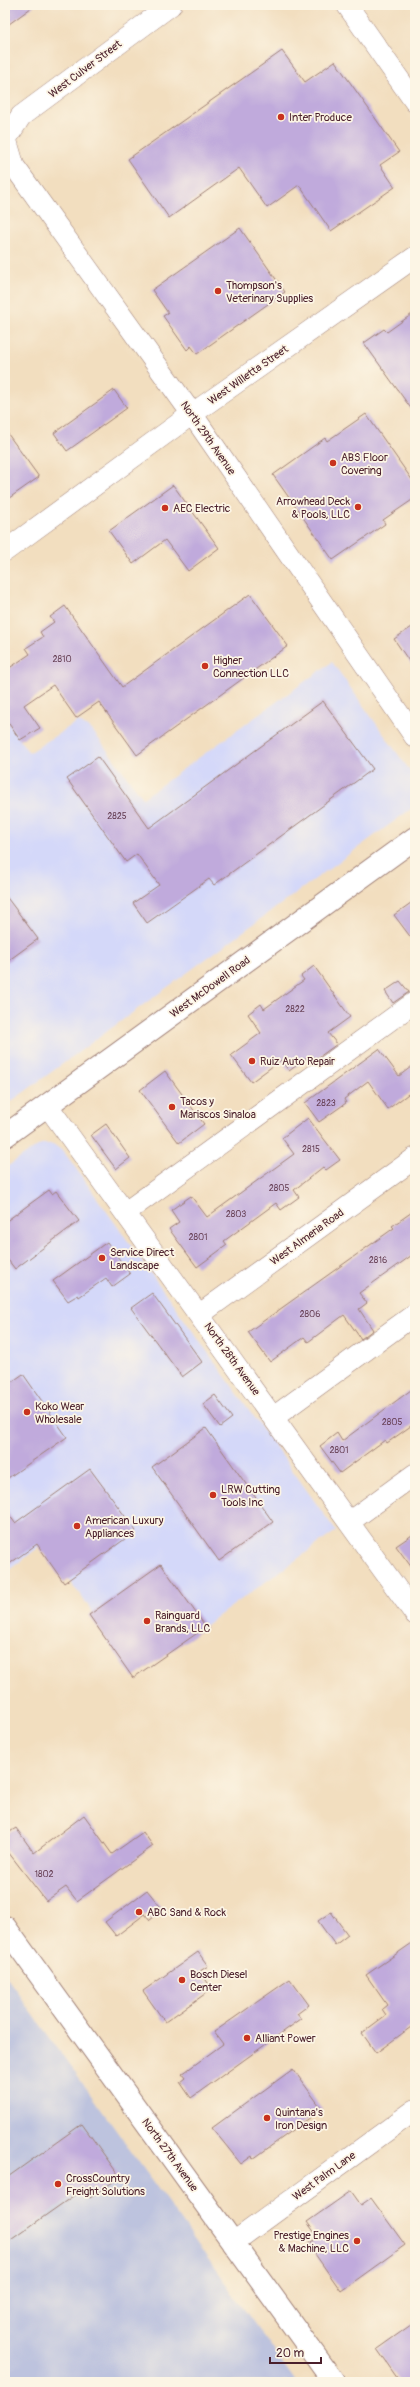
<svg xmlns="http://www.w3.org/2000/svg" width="420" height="2387" font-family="Pangolin,sans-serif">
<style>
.built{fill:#d4d8f9}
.industrial{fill:#bdc3de}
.building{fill:#c0aadc}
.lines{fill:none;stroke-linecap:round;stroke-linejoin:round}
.minor-casing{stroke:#9e7e75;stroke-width:22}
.major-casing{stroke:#9e7e75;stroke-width:24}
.minor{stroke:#fff;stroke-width:21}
.major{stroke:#fff;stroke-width:22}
.poi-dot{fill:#c8321e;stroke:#fcf5e5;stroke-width:1.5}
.labels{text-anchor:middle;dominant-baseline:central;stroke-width:3.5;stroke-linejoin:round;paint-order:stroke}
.number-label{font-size:9px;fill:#684257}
.street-label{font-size:11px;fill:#4a1f2b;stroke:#fcf5e5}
.poi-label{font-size:11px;fill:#4a1f2b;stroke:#fcf5e5;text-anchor:start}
</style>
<rect width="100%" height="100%" fill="#fcf5e5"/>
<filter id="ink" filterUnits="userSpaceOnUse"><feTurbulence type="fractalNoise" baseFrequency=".025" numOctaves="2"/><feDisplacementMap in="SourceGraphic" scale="8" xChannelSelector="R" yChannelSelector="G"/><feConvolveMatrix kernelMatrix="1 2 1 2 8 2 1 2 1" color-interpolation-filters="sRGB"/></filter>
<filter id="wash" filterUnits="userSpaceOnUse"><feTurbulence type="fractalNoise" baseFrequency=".012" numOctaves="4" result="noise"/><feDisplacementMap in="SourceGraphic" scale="16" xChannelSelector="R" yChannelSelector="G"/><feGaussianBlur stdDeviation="0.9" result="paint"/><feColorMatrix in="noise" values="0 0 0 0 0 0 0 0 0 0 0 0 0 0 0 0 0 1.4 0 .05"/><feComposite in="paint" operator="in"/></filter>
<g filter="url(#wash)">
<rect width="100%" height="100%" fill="#f2debf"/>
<path class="built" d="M332,662L415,778V806L5,1106V718L29,753L78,721L92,730L143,798Z
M41,1144H53L64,1152L336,1531L138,1674L43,1544L5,1573V1168Z"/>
<path class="industrial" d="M5,1975L296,2382H5Z"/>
<g id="blocks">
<path class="building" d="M5,5H35L5,27Z
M282,51L305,82L335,61L399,152L380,165L395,187L331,231L299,185L267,208L239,168L169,218L128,159Z
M240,228L285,292L197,354L191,346L187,350L163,316L168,313L152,290Z
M415,312V414L364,343L384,329L387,332Z
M114,390L127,408L67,451L54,433Z
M366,414L415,484V498L383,520L385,524L333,560L273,475L325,438L327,441Z
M5,430L39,477L5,501Z
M173,485L219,548L188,571L165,540L133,564L109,531Z
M250,594L288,646L137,755L99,702L76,718L53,685L24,705L40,728L20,740L5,718V671L30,654L26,648L43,637L40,632L54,622L50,617L65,606L122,687Z
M415,625V670L394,639Z
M323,701L373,769L214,885L209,879L147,923L133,903L159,885L137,854L126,862L67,779L98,757L149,828Z
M5,895L38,939L5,963Z
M415,900V943L394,915Z
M314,966L350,1017L328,1033L337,1044L315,1060L311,1055L289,1071L281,1060L251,1082L231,1055L261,1033L248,1014L261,1004L264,1009L304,980L301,976Z
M400,981L409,992L393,1003L385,991Z
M379,1049L399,1076L415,1064V1089L388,1109L368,1081L344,1099L346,1103L319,1122L305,1103Z
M165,1071L204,1124L179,1143L140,1090Z
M308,1118L340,1160L326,1170L323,1167L294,1190L299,1197L281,1210L276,1203L224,1241L227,1245L197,1267L169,1229L179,1222L171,1210L191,1196L207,1217L294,1154L282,1138Z
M106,1124L130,1158L116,1169L91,1135Z
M49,1190L52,1194L56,1191L79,1221L15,1269L5,1256V1222Z
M415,1210V1253L359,1293L367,1303L359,1309L373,1330L361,1339L344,1315L308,1342L304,1337L270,1362L248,1332L394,1228L392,1226Z
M107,1242L130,1274L112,1287L106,1278L79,1297L78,1295L68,1301L53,1281Z
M152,1293L202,1362L182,1377L131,1308Z
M23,1374L67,1437L5,1480V1387Z
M415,1387V1423L387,1443L385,1440L340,1473L320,1446L337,1433L342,1441Z
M215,1395L232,1418L220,1427L203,1404Z
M206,1428L273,1522L219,1561L152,1467Z
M90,1469L136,1531L64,1583L37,1544L5,1567V1509L15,1523Z
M415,1533V1572L396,1546Z
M161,1564L206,1627L133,1678L89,1615Z
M84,1815L112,1854L143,1832L153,1846L77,1901L66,1887L46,1901L5,1848V1835L16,1828L34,1853Z
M147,1890L163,1910L150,1920L145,1914L116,1936L105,1922Z
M331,1912L348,1935L335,1945L318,1921Z
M415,1941V2024L376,2053L362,2033L386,2015L382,2009L387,2005L366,1975Z
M198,1952L208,1966L200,1971L212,1989L165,2022L143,1991Z
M290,1979L309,2005L297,2014L301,2019L191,2098L180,2082L185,2078L182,2074L223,2044L214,2032Z
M293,2069L322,2109L253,2159L252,2156L241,2164L212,2128Z
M82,2124L120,2177L90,2198L83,2189L5,2244V2179Z
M351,2191L361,2205L371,2198L405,2245L341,2291L308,2244L318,2237L307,2222Z
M415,2322V2382H400L377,2349Z"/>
</g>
</g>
<g filter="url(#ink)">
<use href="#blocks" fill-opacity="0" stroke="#9e7e75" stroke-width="1"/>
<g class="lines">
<g class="minor-casing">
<path id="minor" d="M171,5L21,116L6,139L14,166L192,414L415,737
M347,5L415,102
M5,551L192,414L415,257
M47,1105L415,1614
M126,1212L415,1002
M199,1315L415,1158
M274,1417L415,1314
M349,1522L415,1474
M234,2242L415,2110"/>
</g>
<g class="major-casing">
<path id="major" d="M5,1136L415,838
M5,1927L334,2382"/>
</g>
<use href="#minor" class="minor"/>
<use href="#major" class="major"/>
</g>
</g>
<g class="poi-dot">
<circle cx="281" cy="117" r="4"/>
<circle cx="218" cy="291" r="4"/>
<circle cx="333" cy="463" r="4"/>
<circle cx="358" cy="507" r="4"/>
<circle cx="165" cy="508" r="4"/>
<circle cx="205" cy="666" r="4"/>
<circle cx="252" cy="1061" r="4"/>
<circle cx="172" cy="1107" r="4"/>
<circle cx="102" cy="1258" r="4"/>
<circle cx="27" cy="1412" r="4"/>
<circle cx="213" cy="1495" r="4"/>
<circle cx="77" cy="1526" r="4"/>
<circle cx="147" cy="1621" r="4"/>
<circle cx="139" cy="1912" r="4"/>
<circle cx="182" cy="1980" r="4"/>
<circle cx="247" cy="2038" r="4"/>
<circle cx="267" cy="2118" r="4"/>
<circle cx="58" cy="2184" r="4"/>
<circle cx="357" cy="2241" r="4"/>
</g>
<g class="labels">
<g class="number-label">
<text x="62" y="659">2810</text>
<text x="117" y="816">2825</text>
<text x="295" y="1009">2822</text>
<text x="326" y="1103">2823</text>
<text x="311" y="1149">2815</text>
<text x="279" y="1188">2805</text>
<text x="236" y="1214">2803</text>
<text x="198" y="1237">2801</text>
<text x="378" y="1260">2816</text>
<text x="310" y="1314">2806</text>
<text x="392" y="1422">2805</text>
<text x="339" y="1450">2801</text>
<text x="44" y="1874">1802</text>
</g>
<g class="street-label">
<text transform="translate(85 69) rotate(-37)">West Culver Street</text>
<text transform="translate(248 375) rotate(-35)">West Willetta Street</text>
<text transform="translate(208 438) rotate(55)">North 29th Avenue</text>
<text transform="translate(210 987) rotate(-36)">West McDowell Road</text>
<text transform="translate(307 1237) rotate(-36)">West Almeria Road</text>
<text transform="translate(232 1359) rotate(54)">North 28th Avenue</text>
<text transform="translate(170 2155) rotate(54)">North 27th Avenue</text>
<text transform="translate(324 2176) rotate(-36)">West Palm Lane</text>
</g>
<g class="poi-label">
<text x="289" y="117">Inter Produce</text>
<text x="226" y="285">Thompson's<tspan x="226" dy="13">Veterinary Supplies</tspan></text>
<text x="341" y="457">ABS Floor<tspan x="341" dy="13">Covering</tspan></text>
<text x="350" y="501" text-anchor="end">Arrowhead Deck<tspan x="350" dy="13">&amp; Pools, LLC</tspan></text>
<text x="173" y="508">AEC Electric</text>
<text x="213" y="660">Higher<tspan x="213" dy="13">Connection LLC</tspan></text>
<text x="260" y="1061">Ruiz Auto Repair</text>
<text x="180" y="1101">Tacos y<tspan x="180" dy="13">Mariscos Sinaloa</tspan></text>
<text x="110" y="1252">Service Direct<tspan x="110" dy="13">Landscape</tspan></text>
<text x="35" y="1406">Koko Wear<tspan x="35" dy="13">Wholesale</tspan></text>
<text x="221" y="1489">LRW Cutting<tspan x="221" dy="13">Tools Inc</tspan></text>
<text x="85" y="1520">American Luxury<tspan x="85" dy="13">Appliances</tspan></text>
<text x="155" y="1615">Rainguard<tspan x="155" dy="13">Brands, LLC</tspan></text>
<text x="147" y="1912">ABC Sand &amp; Rock</text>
<text x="190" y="1974">Bosch Diesel<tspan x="190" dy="13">Center</tspan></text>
<text x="255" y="2038">Alliant Power</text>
<text x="275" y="2112">Quintana's<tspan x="275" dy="13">Iron Design</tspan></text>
<text x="66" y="2178">CrossCountry<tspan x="66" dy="13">Freight Solutions</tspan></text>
<text x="349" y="2235" text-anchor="end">Prestige Engines<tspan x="349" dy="13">&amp; Machine, LLC</tspan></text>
</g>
</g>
<rect width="420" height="2387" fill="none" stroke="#fcf5e5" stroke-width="20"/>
<path d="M270 2357v6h51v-6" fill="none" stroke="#4a1f2b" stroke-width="2"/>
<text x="276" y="2357" font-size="12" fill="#4a1f2b" stroke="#fcf5e5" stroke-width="3" paint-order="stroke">20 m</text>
</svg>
